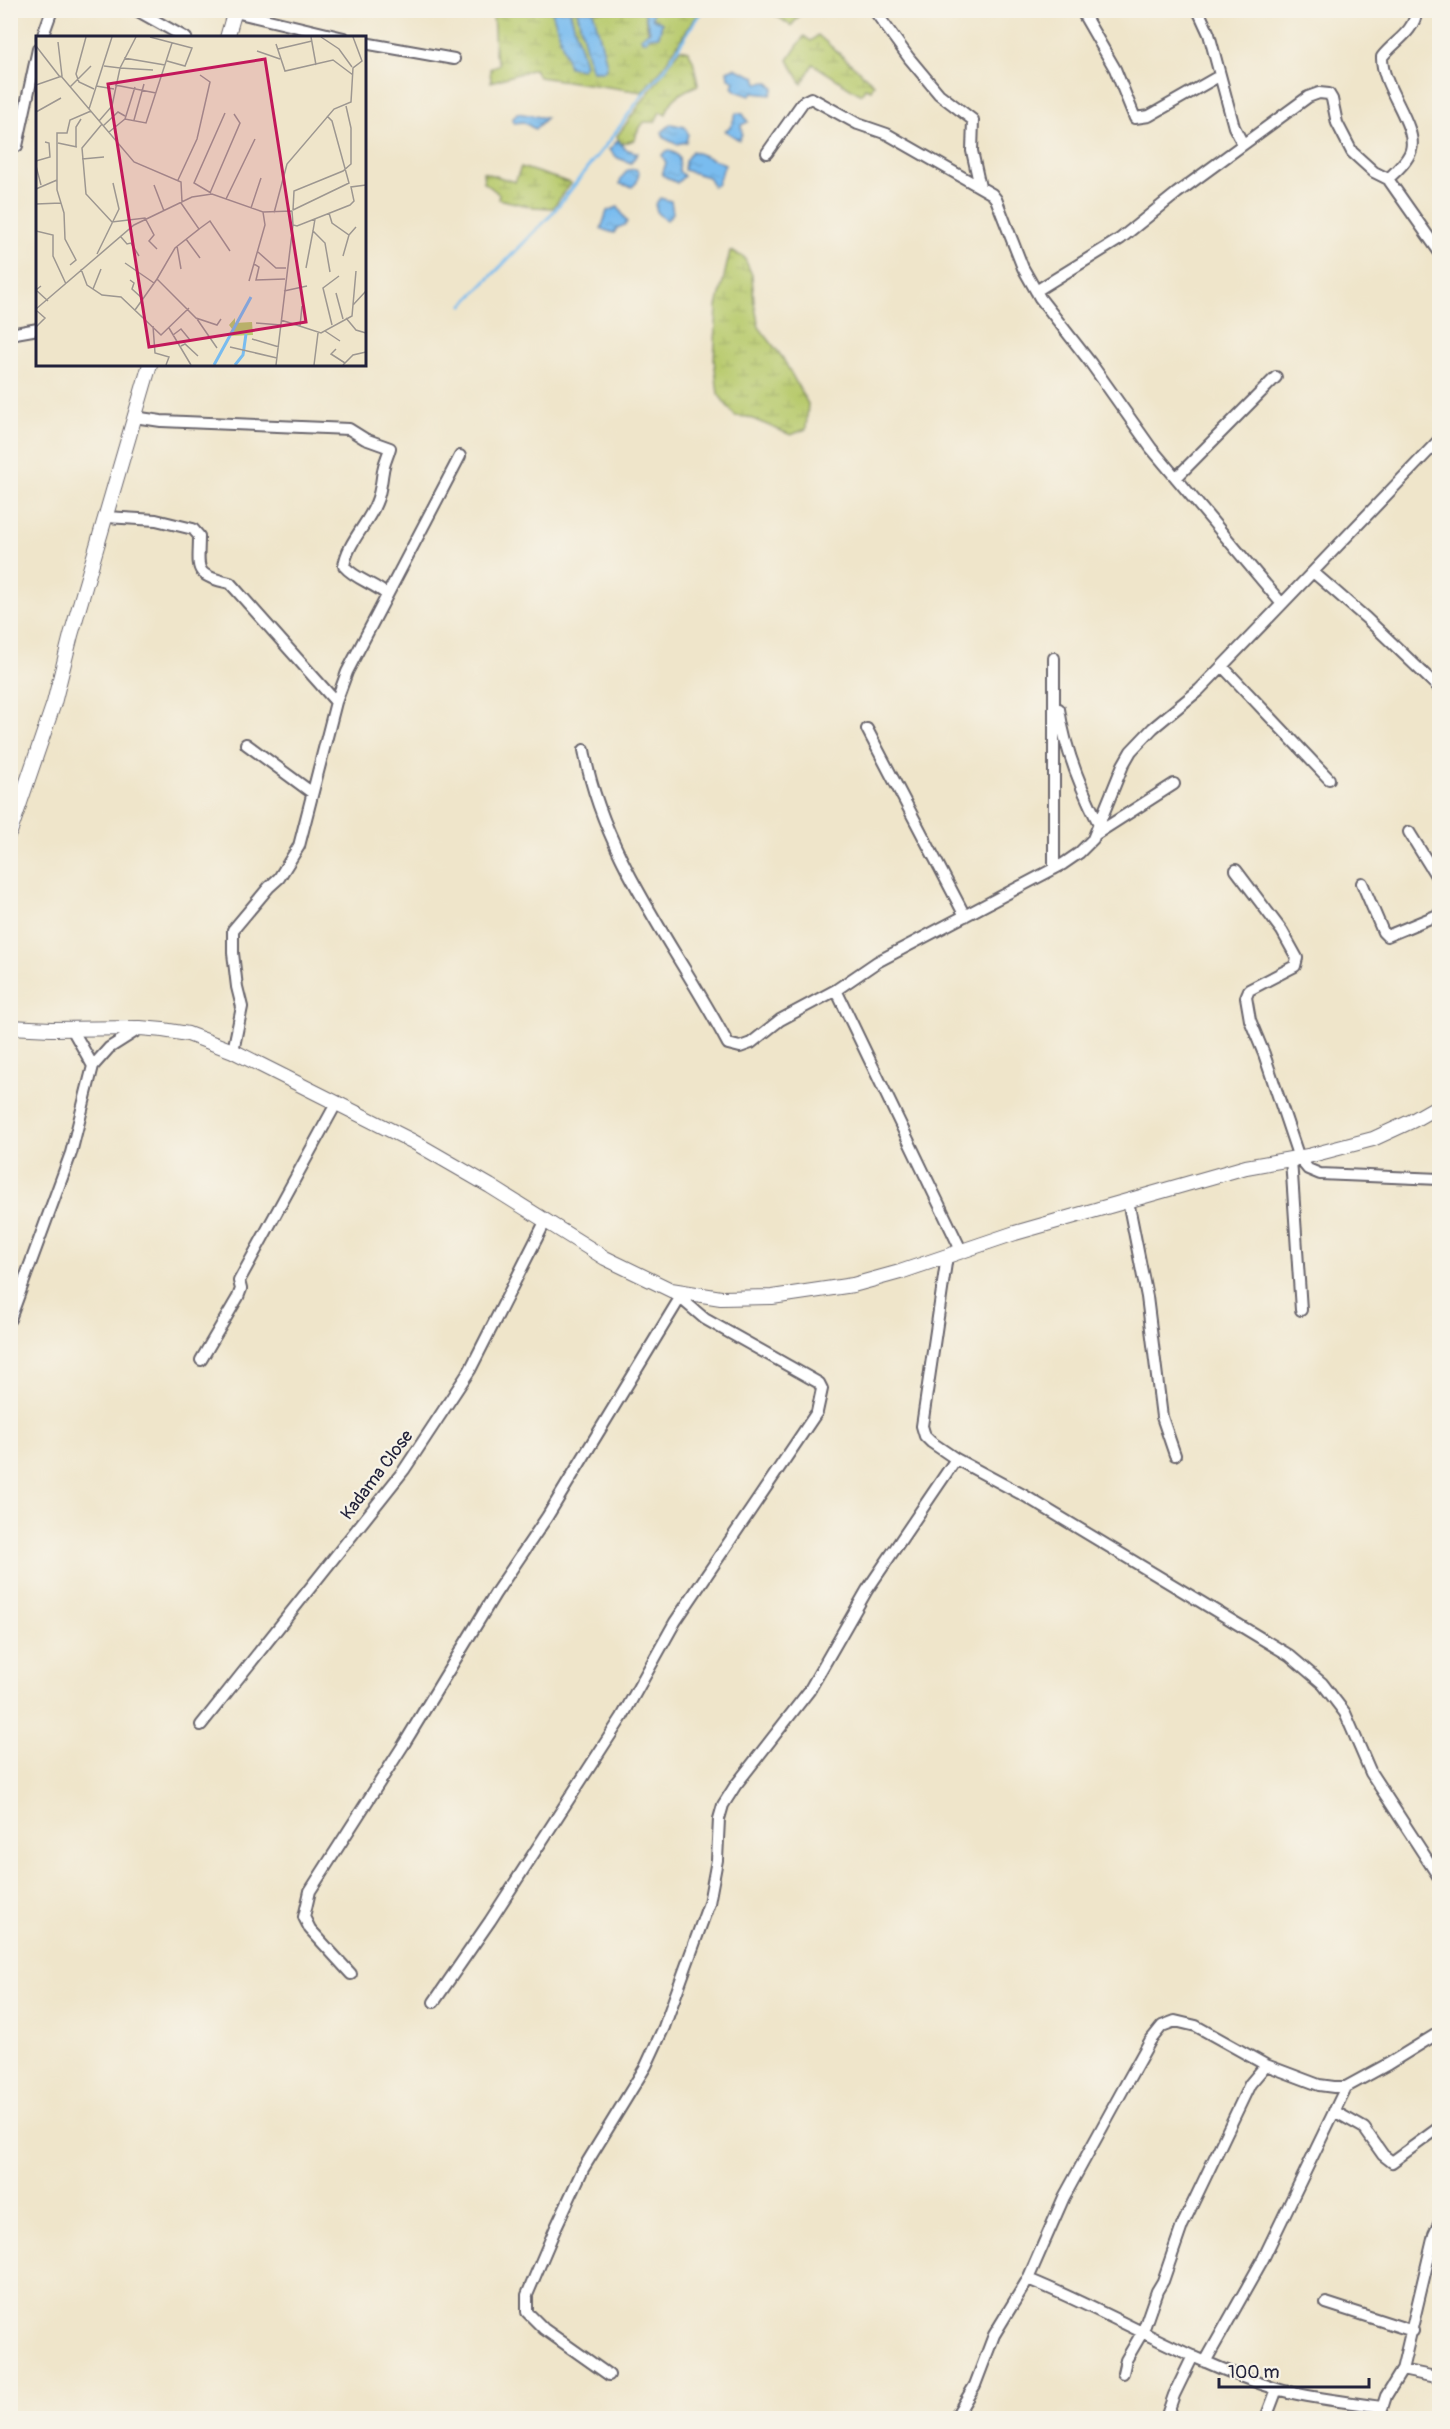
<svg xmlns="http://www.w3.org/2000/svg" width="1450" height="2429" font-family="Pangolin,sans-serif">
<style>
.wetland{fill:url(#wetland-marsh);stroke:#6d7654;stroke-width:1.5}
.water{fill:url(#water-ripples);stroke:#4e6f95;stroke-width:1.5}
.lines{fill:none;stroke-linecap:round;stroke-linejoin:round}
.stream{stroke:#79bcef;stroke-width:3}
.minor-casing{stroke:#6a666d;stroke-width:14}
.tertiary-casing{stroke:#6a666d;stroke-width:16}
.minor{stroke:#fff;stroke-width:10}
.tertiary{stroke:#fff;stroke-width:14}
.labels{text-anchor:middle;dominant-baseline:central;stroke-width:4.5;stroke-linejoin:round;paint-order:stroke}
.street-label{font-size:18px;fill:#22223b;stroke:#f7f3e8}
.inset-river{fill:none;stroke:#79bcef;stroke-width:3}
.inset-road{fill:none;stroke:#9d9791;stroke-width:1.5}
.view{fill:#c2185b;fill-opacity:0.15;stroke:#c2185b;stroke-width:3}
.inset-edge{fill:none;stroke:#22223b;stroke-width:3}
</style>
<defs>
<pattern id="wetland-marsh" width="20" height="14" patternUnits="userSpaceOnUse" patternTransform="scale(1.5)"><rect width="20" height="14" fill="#b8ca6d"/><path d="M1 5h8M5 5V1M11 12h8M15 12V8" fill="none" stroke="#9ead5f"/></pattern>
<pattern id="water-ripples" width="26" height="14" patternUnits="userSpaceOnUse" patternTransform="scale(1.5)"><rect width="26" height="14" fill="#79bcef"/><path d="M2 4q2-2 4 0t4 0M15 11q2-2 4 0t4 0" fill="none" stroke="#68a1ce"/></pattern>
</defs>
<rect width="100%" height="100%" fill="#f7f3e8"/>
<filter id="ink" filterUnits="userSpaceOnUse"><feTurbulence type="fractalNoise" baseFrequency=".0167" numOctaves="2"/><feDisplacementMap in="SourceGraphic" scale="12" xChannelSelector="R" yChannelSelector="G"/><feConvolveMatrix kernelMatrix="1 2 1 2 8 2 1 2 1" color-interpolation-filters="sRGB"/></filter>
<filter id="wash" filterUnits="userSpaceOnUse"><feTurbulence type="fractalNoise" baseFrequency=".008" numOctaves="4" result="noise"/><feDisplacementMap in="SourceGraphic" scale="24" xChannelSelector="R" yChannelSelector="G"/><feGaussianBlur stdDeviation="1.35" result="paint"/><feColorMatrix in="noise" values="0 0 0 0 0 0 0 0 0 0 0 0 0 0 0 0 0 1.4 0 .05"/><feComposite in="paint" operator="in"/></filter>
<g filter="url(#wash)">
<rect width="100%" height="100%" fill="#efe5ca"/>
<path class="wetland" d="M493,11H552L569,66L585,65L570,11H577L593,71H604L607,65L593,11H644L649,37L659,36L662,23L652,18L653,11H703L694,19L662,69L642,92L539,77L534,69L491,82L490,69L499,64L495,54Z
M770,11H803L791,26Z
M818,35L874,84L871,90L865,88L861,95L813,64L802,84L788,60L804,36L811,41Z
M680,49L688,51L693,60L698,85C683,91 671,97 666,114L660,112L655,122H644L637,132L635,140L621,144L617,136Z
M521,167L571,183L553,208L533,207L498,199L499,194L484,182L483,172L515,182Z
M730,251L744,257L752,275L754,302L759,327L782,357L808,404L806,429L791,435L748,417L735,416L718,394L714,360L717,307Z"/>
<path class="water" d="M552,11H570L585,65L582,69L569,67Z
M577,11H593L607,65L604,71H593L591,69Z
M644,11H653L652,18L662,23L659,36L649,37L646,41L642,40L641,37L650,31Z
M734,68L756,77L758,83L768,82L774,88L771,95L753,93L750,96L736,91L732,87L734,81L728,77L727,71Z
M517,113L546,118L535,129L523,122L514,123L512,120Z
M736,113L743,114L748,122L741,125L742,134L739,140L725,131L731,126Z
M671,124L685,127L688,134L686,142L676,144L664,138L662,132Z
M618,140L625,149L638,153L631,163L618,158L609,150Z
M669,150C681,155 680,160 679,171L684,176L677,183L662,175L666,163L662,155Z
M692,151L725,164L717,185L713,186L708,177L684,170L685,161Z
M636,169L639,173L637,182L632,187L620,184L621,178L628,170Z
M660,198L671,201L673,213L667,220L658,214L655,205Z
M618,207L627,222L625,225L617,228L614,233L601,229L607,211Z"/>
<g class="lines">
<path class="stream" d="M463,305L550,216L613,136L646,90L664,70L697,18L705,10"/>
</g>
</g>
<g filter="url(#ink)">
<g class="lines">
<g class="minor-casing">
<path id="minor" d="M136,10L186,38
M874,10L909,58L939,94L973,120L972,151L980,187
M1081,10L1115,69L1135,118L1149,116L1219,76
M1198,10L1209,34L1234,127L1243,144
M235,12L344,38
M42,38L52,10
M364,43L454,59
M17,146L38,49
M767,153L803,102L811,98L858,124L887,134L992,194L996,199L1023,268L1040,298L1090,362L1151,448L1282,604L1199,690L1153,728L1131,751L1123,765L1093,839L1079,853L1063,864L877,962L836,990L961,1250
M1388,179C1396,171 1408,161 1411,150C1418,126 1381,86 1382,57C1394,41 1414,33 1417,10
M1036,291L1120,239L1177,193L1308,97L1319,93L1329,94L1332,99L1337,123L1352,152L1374,172L1388,179L1440,253
M10,334L38,329
M134,417L161,421L349,429L365,439L390,448C388,456 384,463 383,471C381,482 381,492 376,503C368,524 347,543 344,566C356,580 374,583 387,595
M1176,478L1276,377
M106,517L156,520L193,529L199,536C199,569 192,575 230,583L336,702
M1313,572L1366,618L1440,689
M1282,604L1440,439
M1054,658V869
M1222,666L1329,779
M1059,709C1065,750 1080,787 1099,824
M867,729L965,916
M246,744L311,792
M584,750C603,858 678,949 728,1044L740,1047L751,1043L780,1020L836,990
M1409,832L1440,882
M1096,834L1174,784
M1236,870L1282,931L1297,958L1295,966L1249,990L1246,997L1250,1020L1264,1054L1299,1158L1308,1169L1320,1174L1440,1179
M1362,883L1383,932L1387,936L1440,914
M72,1029L93,1066
M233,1051L242,1007L237,987L233,953V930L269,887L279,878L299,846L336,702L347,672L460,456
M1291,1159L1301,1310
M1128,1201L1147,1297L1162,1417L1175,1455
M947,1256L922,1426L925,1436L931,1442L956,1459L1025,1496L1289,1655L1322,1683L1345,1713L1371,1773L1440,1879
M10,1319L71,1153L93,1066L109,1048L139,1029
M201,1360L238,1297L241,1289L239,1281L337,1102
M201,1725L404,1470L470,1370L545,1222
M351,1974L310,1929L304,1917L310,1891L404,1744L495,1594L547,1517L680,1298
M434,2002L490,1921L622,1717L675,1622L817,1412L822,1389L819,1383L705,1319L671,1290
M1334,2111L1364,2128L1383,2155L1392,2162L1440,2127
M1028,2279C1112,2313 1190,2362 1277,2389C1307,2398 1349,2402 1381,2407
M1326,2303L1413,2331
M1205,2362L1263,2259L1346,2087
M1402,2370L1440,2378
M1123,2373L1126,2360L1143,2331L1157,2291L1163,2281L1182,2226L1250,2084L1266,2065
M609,2375L544,2329L527,2312V2295L556,2227L583,2169L646,2066L664,2027L709,1903L717,1860L719,1819L723,1805L735,1786L809,1691L867,1590L956,1459
M955,2418L975,2385L994,2335L1028,2279L1064,2197L1126,2084L1150,2041L1162,2026L1175,2021L1196,2026L1266,2065L1319,2085L1334,2087H1346L1388,2064L1440,2032
M1166,2418L1174,2395L1193,2356
M1266,2418L1277,2389
M1379,2418L1386,2396L1402,2370L1434,2235L1440,2222"/>
</g>
<g class="tertiary-casing">
<path id="tertiary" d="M227,38L235,10
M10,832L54,703L71,635L150,364
M10,1027L51,1029L140,1028L163,1030L188,1034L233,1051L412,1141L490,1186L605,1258L671,1290L721,1298L772,1297L853,1285L900,1272L1015,1233L1246,1167L1308,1156L1373,1139L1412,1121L1440,1105"/>
</g>
<use href="#minor" class="minor"/>
<use href="#tertiary" class="tertiary"/>
</g>
</g>
<g class="labels">
<g class="street-label">
<text transform="translate(377 1475) rotate(-53)">Kadama Close</text>
</g>
</g>
<g transform="translate(36 36)">
<rect width="330" height="330" fill="#efe5ca"/>
<path d="M199,282V287L216,286L217,299L192,300L196,293L193,289Z" fill="#b8ca6d"/>
<path class="inset-river" d="M178,329L215,261M199,329L207,319L210,298"/>
<path class="inset-road" d="M50,1L40,38L43,46L58,53M114,1L156,12L149,30L131,25M275,1L280,29M285,1L303,13L316,31M240,8L249,35L297,24L317,39M0,10L24,41M242,13L276,5M221,15L244,23M88,22L129,29M68,30L84,32L100,1M25,40L98,126L145,146L146,166M0,49L26,40L22,6M79,49L120,57M60,50L78,53M34,51L55,30M53,73L76,1M0,76L25,62M89,83L99,51M98,84L108,48M63,85L76,70L84,32L117,34M66,88L46,112L50,158L76,186L109,182L118,199L113,205L121,213M67,90L82,76L89,80M73,96L89,83L110,87L136,7M22,107L41,111M40,110V91L45,83M46,123L68,121M0,125L14,121L13,107L9,106M0,130L5,149M142,144L161,103L174,46L164,39M118,149L128,175M0,153L21,144M174,157L204,87L198,78M175,157L158,147L189,77M190,163L219,103M145,167L163,193L139,212L121,243L160,282L181,289L185,283M0,168L25,167M215,172L225,142M257,174L258,155L307,135L315,128V92L310,70M257,174L313,147L296,85L291,80M238,177L251,128L298,73L315,66L317,32L326,25L317,1M293,177L296,187L313,199L320,191M279,183L277,195L289,207L294,236M163,193L174,185L194,215M0,195L17,199V220L30,248M85,201L91,208L95,207L103,220M150,203L164,222M141,210L145,233M222,216L240,232H250M61,218L83,173L77,147M307,220L313,199M89,227L118,247M218,228L223,231L220,244L249,243M34,229L40,224L29,203L28,177L21,154V97H31L34,84L55,75M270,232L277,195M45,233L51,249L66,259L85,261L125,299L153,272M94,244L98,247L96,253L107,263M213,245L229,189L227,176M5,250L0,254L12,265M57,253L65,233M248,255L271,250M300,257L307,283M317,269L330,255M0,273L98,189L156,161L176,158L227,176L256,175L257,189L261,190L314,169L318,165L315,151L330,149M99,274L121,243M310,282L320,294L330,297M161,283L181,312M245,284L285,297L316,280L320,235M220,287L245,289M296,289L287,252L303,240M117,290L119,317L133,321L130,329M264,290L266,270M0,291L9,282L1,275M133,292L155,329M289,295L304,305M137,299L145,293L154,304M216,303L243,311M145,310L149,308L162,320M194,311L241,322M300,313L295,318L309,327M240,329L257,189M278,329L282,297M307,329L317,319L330,316"/>
<path class="view" d="M229,23L270,286L113,311L72,48Z"/>
<rect width="330" height="330" class="inset-edge"/>
</g>
<rect width="1450" height="2429" fill="none" stroke="#f7f3e8" stroke-width="36"/>
<path d="M1219 2378v9h150v-9" fill="none" stroke="#22223b" stroke-width="3"/>
<text x="1228" y="2378" font-size="18" fill="#22223b" stroke="#f7f3e8" stroke-width="4.5" paint-order="stroke">100 m</text>
</svg>
